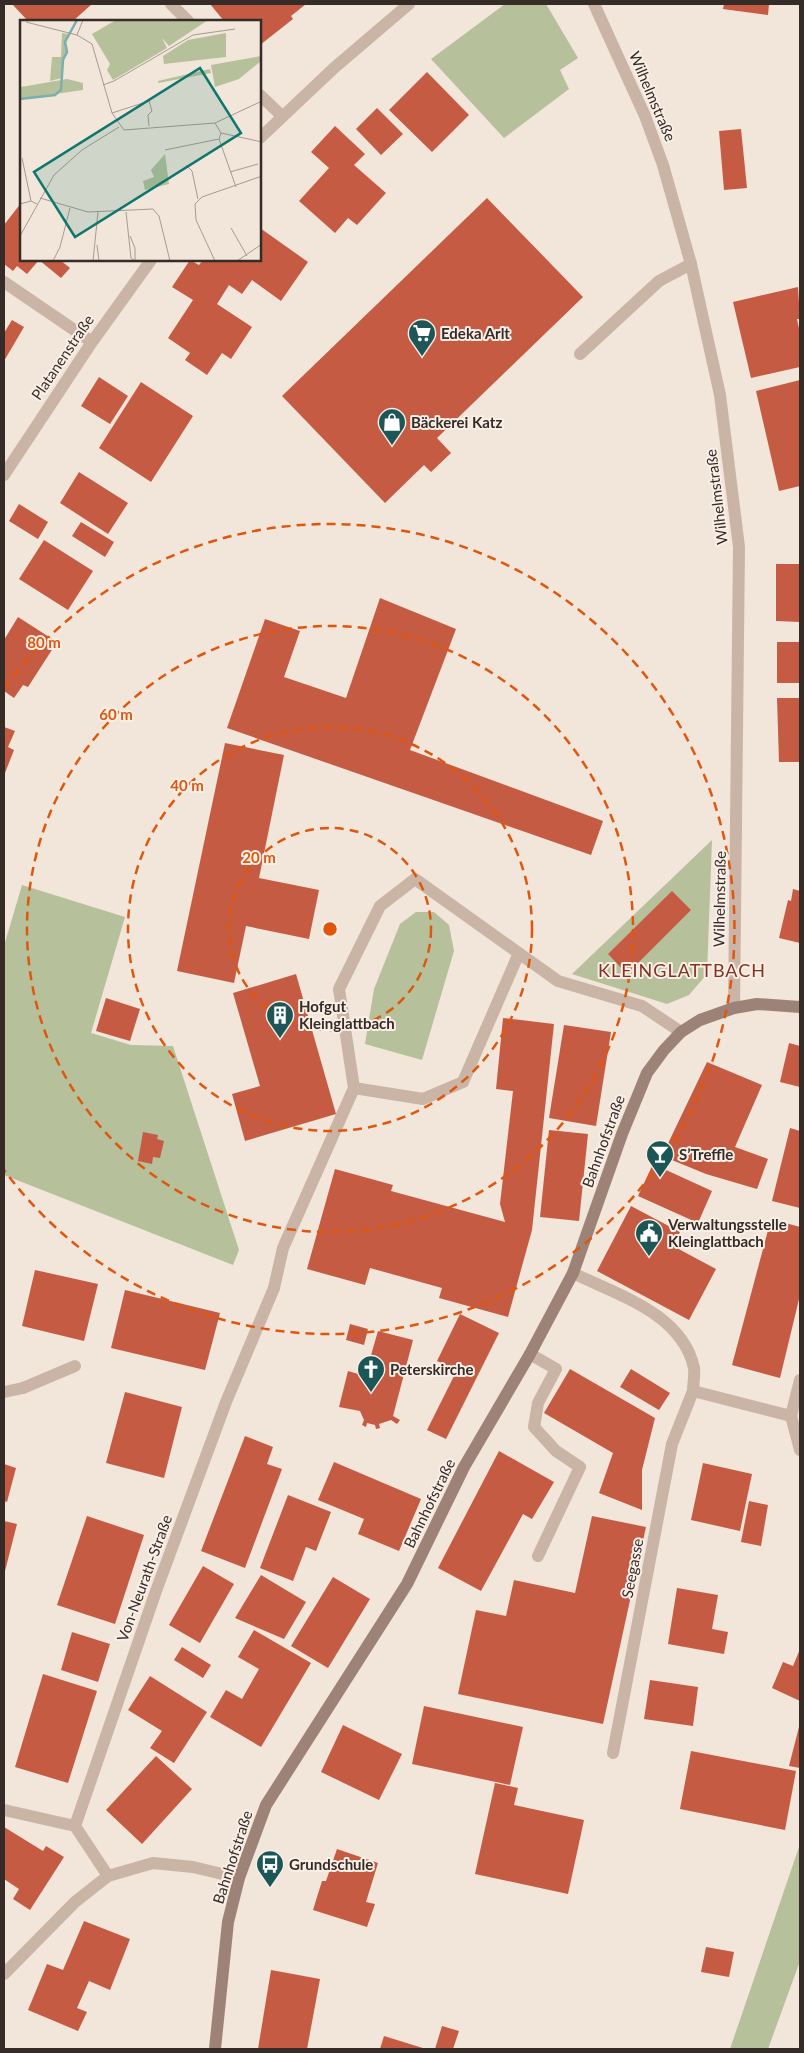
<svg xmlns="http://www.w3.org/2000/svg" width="804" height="2053" font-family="Lato,sans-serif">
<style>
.green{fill:#b6c09a}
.building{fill:#c65b43}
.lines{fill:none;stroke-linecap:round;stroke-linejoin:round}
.service{stroke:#cab4a6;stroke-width:12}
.minor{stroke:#cab4a6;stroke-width:12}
.secondary{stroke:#9d8377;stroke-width:12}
.ring{fill:none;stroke:#df570d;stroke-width:2.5;stroke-dasharray:9 6}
.labels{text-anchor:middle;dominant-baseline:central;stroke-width:4;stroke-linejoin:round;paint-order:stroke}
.street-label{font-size:15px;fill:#352b27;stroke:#f9efe6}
.poi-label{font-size:15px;font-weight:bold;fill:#352b27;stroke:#f9efe6;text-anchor:start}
.quarter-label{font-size:18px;letter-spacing:1px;fill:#853220;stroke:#f9efe6}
.inset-river{fill:none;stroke:#79afae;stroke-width:2.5}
.inset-road{fill:none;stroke:#a69b92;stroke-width:1}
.view{fill:#0f766e;fill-opacity:0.15;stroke:#0f766e;stroke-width:2.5}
.inset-edge{fill:none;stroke:#352b27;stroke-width:2.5}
.centre{fill:#df570d;stroke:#f9efe6;stroke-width:2.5}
.ring-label{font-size:15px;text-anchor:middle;font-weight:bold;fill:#df570d;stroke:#f9efe6;stroke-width:4;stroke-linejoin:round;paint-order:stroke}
</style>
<rect width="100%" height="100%" fill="#f2e5da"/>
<path class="green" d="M505,4H546L578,58L560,70L569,89L504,138L431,59Z
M712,840L707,974L689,995L667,1004L572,974Z
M22,885L125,917L91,1033L131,1045L173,1046L239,1250L233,1265L4,1175V946Z
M416,912H434L449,925L454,951L422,1060L365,1044L374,989L400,924Z
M800,1844V1961L768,2049H730Z"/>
<path class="building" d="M12,4H92L73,21H28Z
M210,4H306L291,16L293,19L260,45V21H224Z
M724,4H769L768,15L723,9Z
M427,72L469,115L432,152L389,110Z
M377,108L403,134L381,155L356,129Z
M335,126L365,154L354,165L386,193L357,225L348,218L335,233L299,201L329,168L311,152Z
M741,129L747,188L724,190L719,131Z
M487,198L583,297L437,438L451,453L431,472L424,465L385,503L282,396Z
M21,203V260H39L27,274L17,266L13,271L4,264V225Z
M260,228L308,262L281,301L252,280L242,294L229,285L217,304L252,327L231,359L222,353L207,375L185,360L190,353L168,338L193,300L172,287L190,260L199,265L203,260H260Z
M39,260H60L70,268L61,278Z
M798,287L800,319H797L800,333V367L751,378L733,302Z
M12,320L24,327L4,361V333Z
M99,377L128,396L110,424L81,406Z
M800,380V486L779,491L756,391Z
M141,382L193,416L151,482L99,448Z
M79,472L128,503L108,534L60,503Z
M19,504L48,522L38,539L9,521Z
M81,522L114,542L105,557L72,536Z
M44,540L93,571L68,610L19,579Z
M776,564H800V622L776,621Z
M380,598L456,629L410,750L603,821L591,855L227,728L265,619L300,631L284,677L346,698Z
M18,617L57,642L28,687L23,685L14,698L4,691V640Z
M777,642H800V683H777Z
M777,698H800V762H779Z
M4,727L15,731L8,747L14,750L5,773Z
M225,743L284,755L259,878L319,890L309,939L246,926L234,983L177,971Z
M793,889L800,891V943L779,938L788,900L791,901Z
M672,891L691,910L627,974L608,954Z
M296,974L336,1114L245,1141L232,1094L260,1086L233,993Z
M106,998L140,1009L130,1041L96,1031Z
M503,1018L554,1024L532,1230L508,1317L439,1298L442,1288L370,1268L365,1285L307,1269L335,1169L393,1185L391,1191L505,1222L500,1204L513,1091L496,1089Z
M564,1025L611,1032L596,1126L549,1118Z
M789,1043L800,1046V1087L780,1082Z
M707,1062L762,1085L735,1147L768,1159L757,1189L706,1174L662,1156Z
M790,1128L800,1131V1208L772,1201Z
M549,1130L588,1134L579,1221L540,1217Z
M143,1132L158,1135L157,1139L164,1141L160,1158L153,1157L152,1164L138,1161Z
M653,1164L712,1191L698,1223L638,1196Z
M631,1206L680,1232L673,1246L716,1269L689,1320L597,1271Z
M771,1219L800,1227V1295L780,1378L732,1365Z
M35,1270L98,1284L84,1341L22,1326Z
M125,1290L220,1313L205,1370L111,1348Z
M460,1314L499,1333L446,1439L427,1430L457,1370L437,1361Z
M350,1324L368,1329L364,1345L346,1340Z
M378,1331L413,1340L393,1416L400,1420L397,1424L391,1420L379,1424L380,1428L376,1429L375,1425L367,1423L366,1427L362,1425L364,1420L360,1411L339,1407L348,1371L365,1376Z
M570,1369L655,1418L642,1470V1510L599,1493L613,1453L544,1413Z
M631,1369L670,1393L659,1410L620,1387Z
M125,1392L182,1407L164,1478L106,1463Z
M245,1436L273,1447L267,1464L282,1469L245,1568L201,1551Z
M499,1451L554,1482L532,1519L523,1514L481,1591L438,1568Z
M334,1462L421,1499L399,1551L358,1534L364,1519L318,1500Z
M703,1463L752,1474L740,1531L691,1520Z
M4,1464L16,1468L7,1502L4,1501Z
M288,1495L331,1512L316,1551L306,1547L293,1581L260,1568Z
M749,1501L768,1505L761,1546L741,1542Z
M87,1516L144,1535L115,1624L57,1605Z
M592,1516L646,1527L603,1724L458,1694L476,1610L506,1616L514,1580L575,1593Z
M4,1521L17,1524L4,1575Z
M203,1566L234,1584L200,1643L169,1625Z
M261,1575L306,1602L284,1639L235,1618Z
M333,1577L370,1599L328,1668L291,1646Z
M677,1588L718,1595L712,1629L728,1632L724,1654L668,1644Z
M254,1630L311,1663L261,1747L210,1717L226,1690L242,1699L259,1669L238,1657Z
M72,1632L110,1644L98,1682L61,1670Z
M182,1647L211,1665L203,1678L174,1660Z
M800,1649V1701L772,1688L783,1662L793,1666Z
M43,1674L97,1691L68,1783L15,1767Z
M150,1676L207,1712L174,1763L150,1748L162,1731L128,1710Z
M650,1680L698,1687L693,1726L644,1719Z
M424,1706L523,1727L510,1785L412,1764Z
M800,1723V1768L789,1766Z
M343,1725L402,1754L379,1800L321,1772Z
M691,1751L796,1771L785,1830L680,1809Z
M156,1756L192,1789L142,1844L106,1810Z
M495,1783L518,1788L514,1805L584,1820L568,1894L475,1874Z
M4,1827L43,1851L46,1846L64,1857L30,1910L13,1899L19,1889L4,1879Z
M337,1849L378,1863L366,1902L375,1904L367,1927L313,1910L322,1881H326Z
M84,1921L130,1939L110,1990L89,1981L77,2008L87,2012L78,2031L28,2010L47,1964L63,1970Z
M706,1947L734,1952L729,1977L701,1972Z
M271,1970L320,1979L307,2049H258Z
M442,2026L459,2031L453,2049H435Z
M384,2036L426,2049H380Z"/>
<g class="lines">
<path class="service" d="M580,354L659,281L691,264
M354,1088L423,1099L463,1082L519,953
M274,1288L283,1248L354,1088L339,989L380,906L415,879L558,981L642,1006L681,1032
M530,1354L556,1369L538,1403L534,1427L556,1451L580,1467L538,1556
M23,1388L75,1366
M791,1416L800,1450
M613,1753L672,1444L693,1391"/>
<path class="minor" d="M171,4L188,21
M594,4L645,116L663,165L691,264L720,395L739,547L734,1008
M260,95L282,116
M260,138L334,68L409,4
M4,282L92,342
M4,475L92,342L151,260
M573,1273C617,1295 682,1313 694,1368C695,1375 693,1384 693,1391L791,1416L800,1380
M4,1392L23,1388
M4,1810L75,1826
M108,1876L75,1826L156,1591L226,1402L274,1288
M4,1974L75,1902L108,1876L153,1863L193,1867L239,1878"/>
<path class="secondary" d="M215,2049L228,1922L239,1878L266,1805L407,1584L464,1467L530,1354L573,1273L622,1134L647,1073L664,1050L681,1032L700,1020L734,1008L757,1004L800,1007"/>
</g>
<g class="ring">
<circle cx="330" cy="929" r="101"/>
<circle cx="330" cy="929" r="202"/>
<circle cx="330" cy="929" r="303"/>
<path d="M4 688A405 405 0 1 1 4 1170"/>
</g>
<defs>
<g id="supermarket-pin" transform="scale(1.4375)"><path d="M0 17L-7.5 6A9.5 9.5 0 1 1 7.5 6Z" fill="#1c5657" stroke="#f9efe6"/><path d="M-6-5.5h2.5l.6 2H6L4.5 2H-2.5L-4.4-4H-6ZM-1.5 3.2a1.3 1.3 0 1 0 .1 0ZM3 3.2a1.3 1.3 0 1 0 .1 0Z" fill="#fff"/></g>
<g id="shop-pin" transform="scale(1.4375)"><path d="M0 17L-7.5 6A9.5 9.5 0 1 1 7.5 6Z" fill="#1c5657" stroke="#f9efe6"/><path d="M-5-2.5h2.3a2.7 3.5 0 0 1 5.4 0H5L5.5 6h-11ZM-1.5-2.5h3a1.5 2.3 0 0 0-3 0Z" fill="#fff"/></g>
<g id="building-pin" transform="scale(1.4375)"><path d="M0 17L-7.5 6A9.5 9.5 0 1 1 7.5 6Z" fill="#1c5657" stroke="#f9efe6"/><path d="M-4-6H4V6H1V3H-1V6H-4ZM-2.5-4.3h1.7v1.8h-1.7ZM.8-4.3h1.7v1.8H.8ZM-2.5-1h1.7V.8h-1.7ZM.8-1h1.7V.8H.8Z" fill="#fff"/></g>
<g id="bar-pin" transform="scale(1.4375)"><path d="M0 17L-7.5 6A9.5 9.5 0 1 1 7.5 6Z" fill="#1c5657" stroke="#f9efe6"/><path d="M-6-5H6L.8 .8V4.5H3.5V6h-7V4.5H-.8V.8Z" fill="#fff"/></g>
<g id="civic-pin" transform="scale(1.4375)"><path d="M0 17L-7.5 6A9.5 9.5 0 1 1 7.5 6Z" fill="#1c5657" stroke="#f9efe6"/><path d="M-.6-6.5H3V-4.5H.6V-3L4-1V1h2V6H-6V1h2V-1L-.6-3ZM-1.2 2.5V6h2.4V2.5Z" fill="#fff"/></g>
<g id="church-pin" transform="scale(1.4375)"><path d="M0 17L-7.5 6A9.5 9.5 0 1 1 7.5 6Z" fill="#1c5657" stroke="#f9efe6"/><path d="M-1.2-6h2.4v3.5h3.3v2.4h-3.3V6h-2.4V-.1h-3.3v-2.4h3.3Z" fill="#fff"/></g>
<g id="bus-pin" transform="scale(1.4375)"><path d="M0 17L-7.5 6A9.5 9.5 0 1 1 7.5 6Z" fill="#1c5657" stroke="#f9efe6"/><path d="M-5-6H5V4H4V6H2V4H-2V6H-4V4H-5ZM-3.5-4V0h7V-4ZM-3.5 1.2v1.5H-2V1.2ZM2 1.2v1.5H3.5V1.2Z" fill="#fff"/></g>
</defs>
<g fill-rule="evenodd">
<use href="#supermarket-pin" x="422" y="333"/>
<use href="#shop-pin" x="392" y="422"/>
<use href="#building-pin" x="280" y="1015"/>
<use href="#bar-pin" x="660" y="1154"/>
<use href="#civic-pin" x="649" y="1233"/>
<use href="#church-pin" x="371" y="1369"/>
<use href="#bus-pin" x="270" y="1864"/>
</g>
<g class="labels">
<g class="street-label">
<text transform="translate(653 96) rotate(67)">Wilhelmstraße</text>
<text transform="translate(62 357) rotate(-56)">Platanenstraße</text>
<text transform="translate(716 497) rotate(-97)">Wilhelmstraße</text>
<text transform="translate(719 899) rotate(-89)">Wilhelmstraße</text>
<text transform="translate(603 1141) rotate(-70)">Bahnhofstraße</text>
<text transform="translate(429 1503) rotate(-64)">Bahnhofstraße</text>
<text transform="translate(632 1568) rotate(-79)">Seegasse</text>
<text transform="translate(144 1578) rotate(-70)">Von-Neurath-Straße</text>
<text transform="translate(232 1857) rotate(-72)">Bahnhofstraße</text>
</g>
<g class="poi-label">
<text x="441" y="333">Edeka Arlt</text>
<text x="411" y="422">Bäckerei Katz</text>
<text x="299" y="1006">Hofgut<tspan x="299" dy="17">Kleinglattbach</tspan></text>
<text x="679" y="1154">S’Treffle</text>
<text x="668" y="1224">Verwaltungsstelle<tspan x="668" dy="17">Kleinglattbach</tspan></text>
<text x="390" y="1369">Peterskirche</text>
<text x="289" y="1864">Grundschule</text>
</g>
<g class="quarter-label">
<text x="682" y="970">KLEINGLATTBACH</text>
</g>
</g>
<g transform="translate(20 20)">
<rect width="241" height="241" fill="#f2e5da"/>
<path d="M96,0H188L149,26L142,18L147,28L93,60L87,50L90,44L72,14ZM42,13L48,14L45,22L47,32L42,40V58L30,61L32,37H41ZM206,13V37L144,44L143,36L168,20ZM241,36V41L219,59L195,67L191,45ZM190,49L191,53L138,63V61ZM47,59L63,63V70L0,79L1,67ZM145,134L149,164L125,170L123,161L134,157L131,150Z" fill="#b6c09a"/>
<path class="inset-river" d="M0,79L35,75L41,70L43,40L47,32L45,22L57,0"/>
<path class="inset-road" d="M6,2L57,15L72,24L92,93L104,110L195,103L242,81M57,15L63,0M83,65L94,61L173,15L215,9M92,93L129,81L132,91L128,95L129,106M195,103L201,113L242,122M199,119L216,167M145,130L199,119L201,113M2,138L11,181M166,145L172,151L178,179M210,152L238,144M20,178L68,192L133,189L139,196L150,241M0,184L11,181L17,184M106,192L111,238L115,241M211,208L227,236M0,216L34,155L62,130L99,107M110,216L115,228V241M77,225L79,241M33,241L40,227L50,188M73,241L78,192M195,241L176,200L175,184L182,177L242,156M217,241L242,224"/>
<path class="view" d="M180,48L221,113L55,217L14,152Z"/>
<rect width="241" height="241" class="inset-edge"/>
</g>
<circle cx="330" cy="929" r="8" class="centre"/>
<g class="ring-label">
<text x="44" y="648">80 m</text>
<text x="116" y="720">60 m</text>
<text x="187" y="791">40 m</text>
<text x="259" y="863">20 m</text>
</g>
<rect width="804" height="2053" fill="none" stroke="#352b27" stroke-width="10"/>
</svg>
